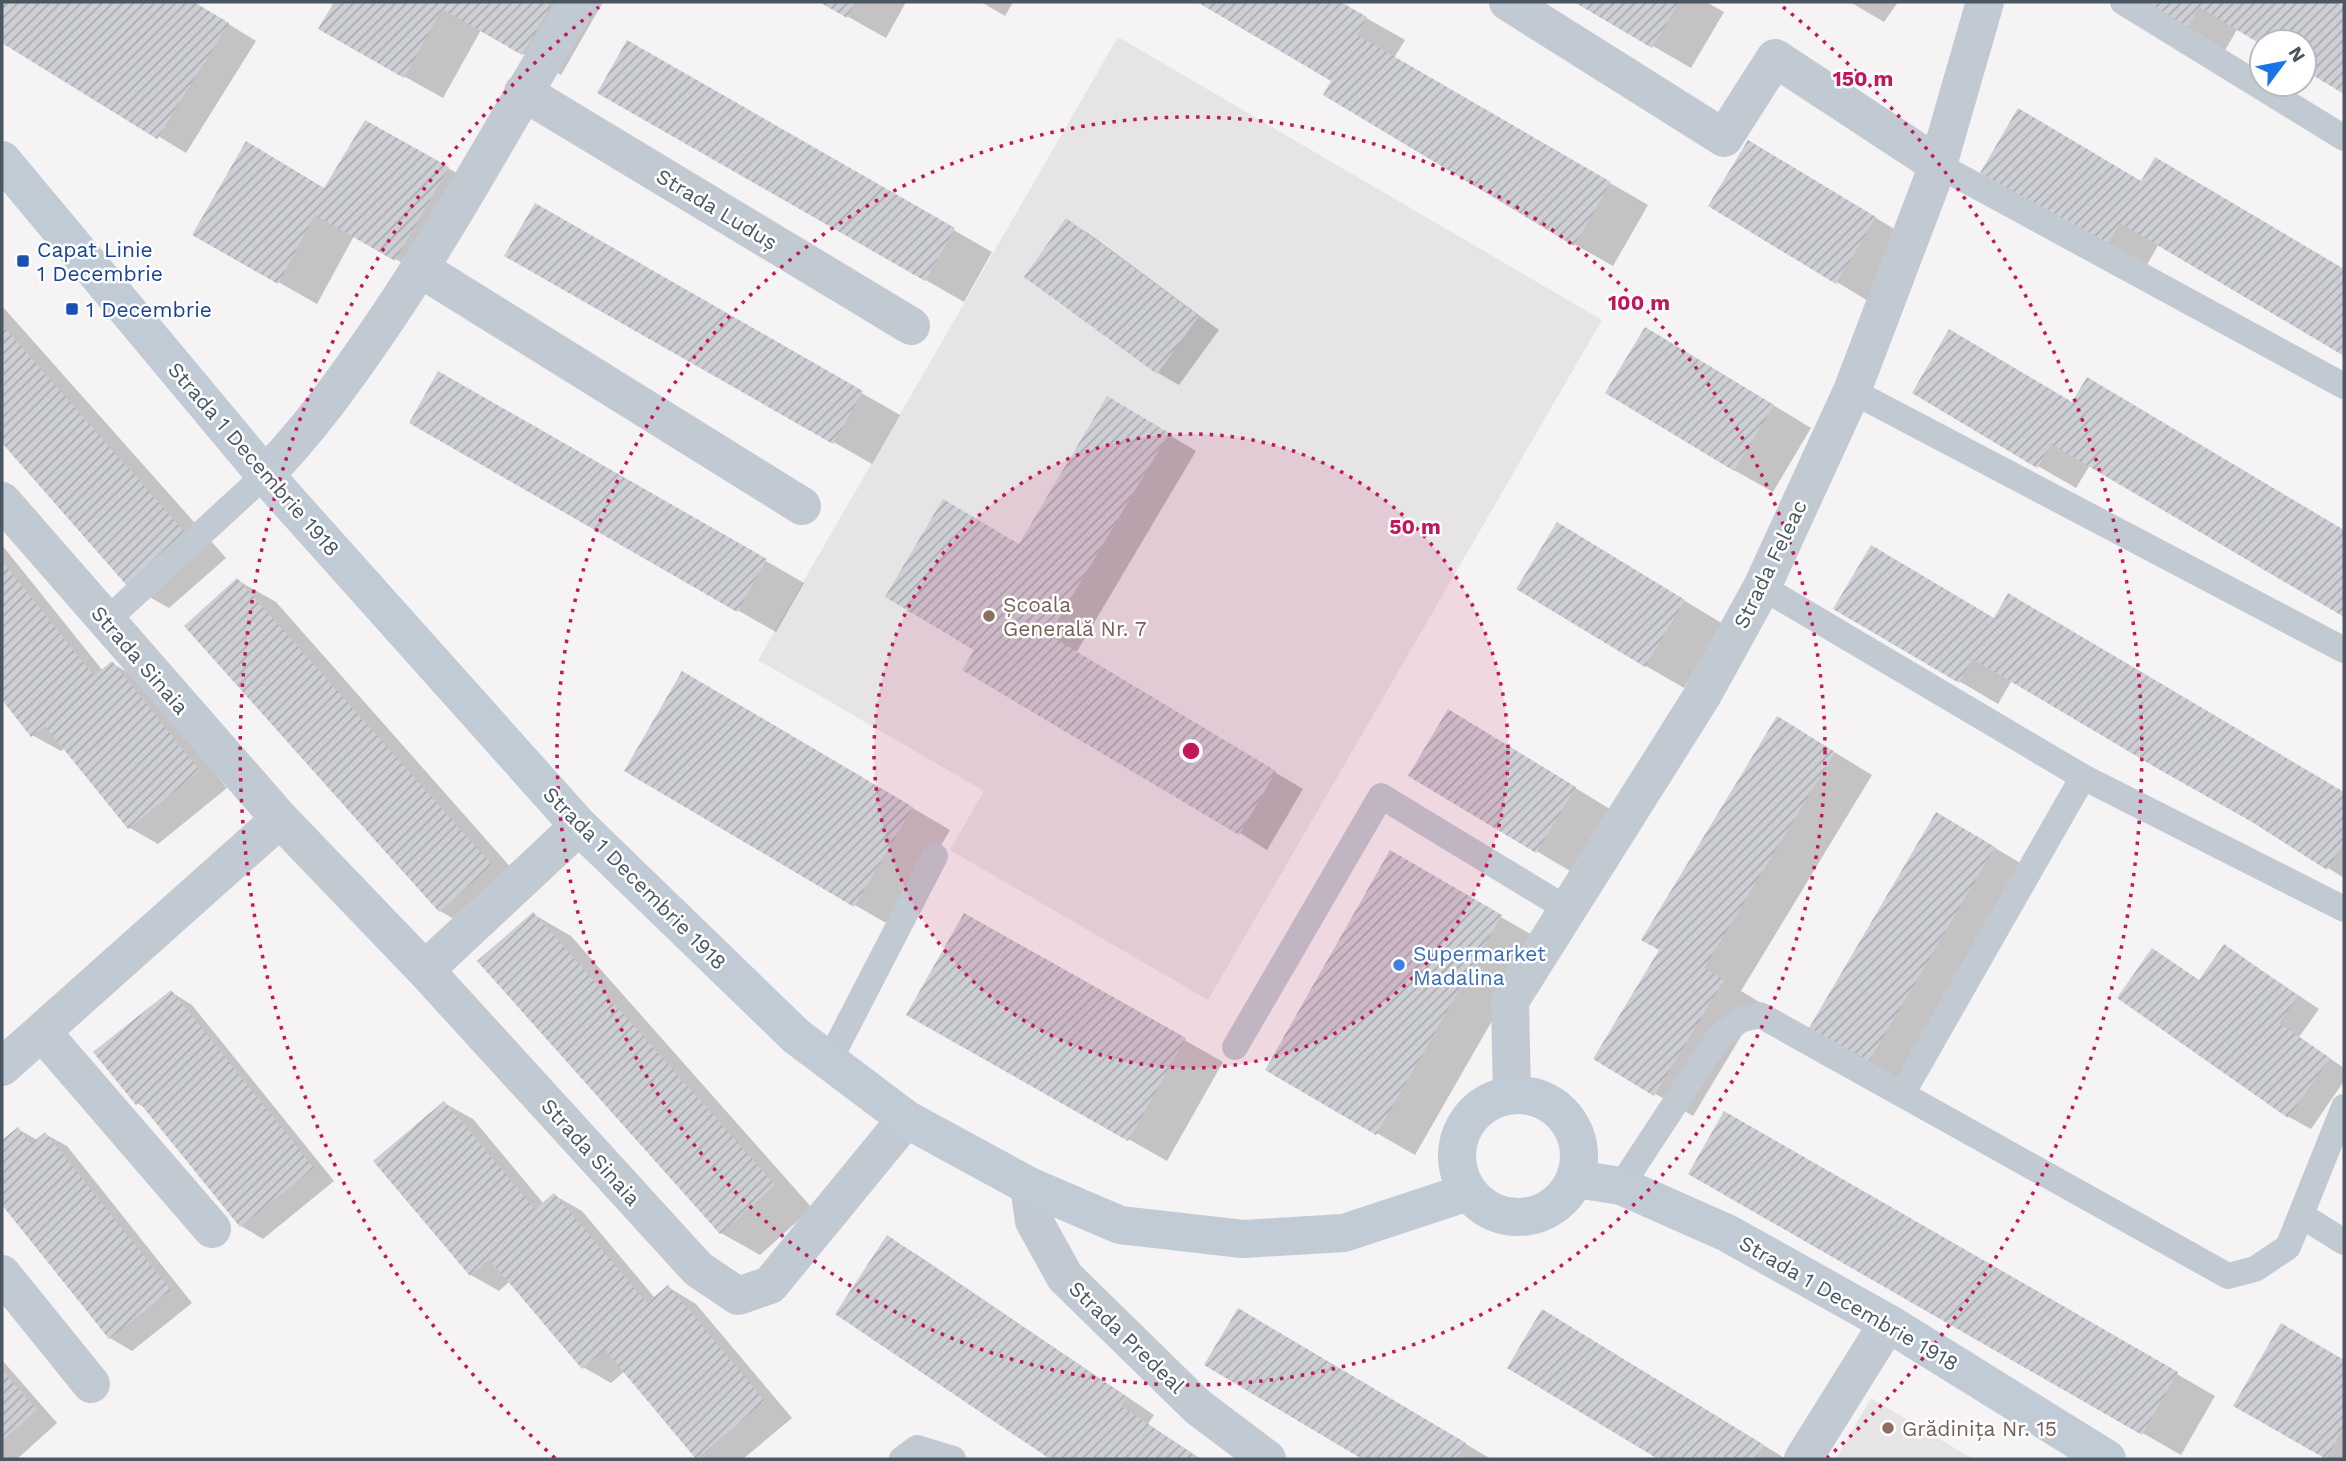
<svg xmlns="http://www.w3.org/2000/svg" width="2346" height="1461" font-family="'Work Sans',sans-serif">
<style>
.education{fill:#e6e4e5}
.shadow{fill:#0003}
.building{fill:url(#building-hatch)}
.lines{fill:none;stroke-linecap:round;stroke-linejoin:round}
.lane{stroke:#c1cad2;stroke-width:26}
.street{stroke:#c1cad2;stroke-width:38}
.secondary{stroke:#c1cbd6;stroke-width:38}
.ring{fill:none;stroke:#c2185b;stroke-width:3.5;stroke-dasharray:3.5 7}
.transit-dot{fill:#1a4fb4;stroke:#fff;stroke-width:2.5}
.education-dot{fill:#8d6e63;stroke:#fff;stroke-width:2.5}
.shop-dot{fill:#3f7fe0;stroke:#fff;stroke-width:2.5}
.labels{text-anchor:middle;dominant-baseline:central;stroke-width:5;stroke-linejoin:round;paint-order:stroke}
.street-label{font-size:21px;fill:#4a5661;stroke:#fff}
.transit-label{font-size:21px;fill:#164399;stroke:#fff;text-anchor:start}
.education-label{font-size:21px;fill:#785e54;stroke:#fff;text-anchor:start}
.shop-label{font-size:21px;fill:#366cbe;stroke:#fff;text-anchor:start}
.centre{fill:#c2185b;stroke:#fff;stroke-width:3.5}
.ring-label{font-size:21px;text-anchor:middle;font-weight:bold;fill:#c2185b;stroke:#fff;stroke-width:5;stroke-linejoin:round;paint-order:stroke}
</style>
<defs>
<pattern id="building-hatch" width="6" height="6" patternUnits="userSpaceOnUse" patternTransform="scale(1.75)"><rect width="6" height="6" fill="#cdcfd5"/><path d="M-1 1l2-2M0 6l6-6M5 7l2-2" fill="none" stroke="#a8abb0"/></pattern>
</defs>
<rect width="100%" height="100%" fill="#f5f3f3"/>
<path class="education" d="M1118,37L1602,320L1208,1000L950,850L984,791L758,660Z
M1871,1398L1973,1459H1836Z"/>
<path class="shadow" d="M2,2H193L256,41L186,153L2,41Z
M336,2H603L561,75L481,30L443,98L320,29Z
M822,2H906L886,38Z
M981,2H1013L1005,16Z
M1200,2H1338L1405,40L1394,58L1648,205L1613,266L1574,244L1333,80Z
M1577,2H1706L1724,12L1691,68Z
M1850,2H1898L1884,22Z
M2138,2H2334L2344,8V91L2304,67V42L2262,43L2238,28L2224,52Z
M627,43L992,252L964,302L599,92Z
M1787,164L1914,241L1875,305L1710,206Z
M448,168L486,190L435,281L354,236L317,304L194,234L325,190Z
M1982,172L2142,183L2194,181L2344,270V354L2159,244L2145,268Z
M535,206L900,415L872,464L507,255Z
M1067,221L1088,233L1219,330L1179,385L1158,373Z
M2,306L226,558L169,608L130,586L2,440Z
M1684,351L1811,428L1773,492L1734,470Z
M439,373L804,583L776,632L411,423Z
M2126,402L2344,531V615L2090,465L2076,488L2038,466L2073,404Z
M1136,415L1196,451L1076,653L1303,789L1267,850L1240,833L976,649Z
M2,545L103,671L112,663L140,680L227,788L158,844L130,828L65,748L61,751L32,735L2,697Z
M1596,547L1723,624L1684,688L1646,666Z
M237,580L276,602L529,888L478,933L440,911Z
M1835,608L1995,619L2047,618L2344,794V878L2262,826L2012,680L1998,704Z
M721,695L950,830L893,927L855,905Z
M1486,733L1613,811L1575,874L1410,775Z
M1816,741L1872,775L1741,991L1761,1003L1693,1116L1595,1058Z
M1975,836L2032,870L1904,1088L1809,1033Z
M1391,853L1539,939L1415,1155L1267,1070Z
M533,914L571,936L812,1208L760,1255L721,1233Z
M965,915L1223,1062L1167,1161L909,1014Z
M2225,946L2319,1009L2299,1037L2344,1068V1081L2311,1129L2289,1117L2152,950L2200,981Z
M171,992L192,1005L334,1181L263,1239L241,1226L147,1109L137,1103Z
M444,1103L473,1119L544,1204L554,1195L582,1211L655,1298L668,1287L696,1304L792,1418L743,1459H700L625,1371L611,1383L583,1367L510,1281L499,1291L471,1275Z
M1725,1114L2215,1396L2181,1455L1690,1174Z
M18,1129L37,1140L45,1134L67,1146L192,1303L132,1351L110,1338L2,1202V1142Z
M888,1238L916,1254L1154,1415L1148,1424L1201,1459H1053L837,1313Z
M2281,1325L2344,1362V1459H2328L2235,1406Z
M1276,1332L1491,1459H1365L1206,1365Z
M1581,1334L1786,1459H1661L1509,1367Z
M2,1360L57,1423L17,1459H2Z"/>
<path class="building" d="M2,2H194L229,23L157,139L2,43Z
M334,2H553L522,55L442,9L404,78L318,29Z
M819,2H856L847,18Z
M1197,2H1341L1367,17L1357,35L1611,182L1574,246L1323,95L1331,81Z
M1574,2H1679L1652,48Z
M2135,2H2336L2344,6V94L2304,70V42H2262V45L2199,7L2185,32Z
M627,40L955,228L925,281L597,93Z
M2018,108L2141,181L2155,157L2344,269V356L2120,223L2106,247L1980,173Z
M365,120L449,167L395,261L315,215L278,284L192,235L246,141L324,188Z
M1748,140L1876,217L1836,284L1708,206Z
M535,203L863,391L833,444L504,256Z
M1066,218L1199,316L1157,374L1024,277Z
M2,325L188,536L129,588L2,443Z
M1645,327L1774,405L1734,471L1605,393Z
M1949,329L2072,402L2087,377L2344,530V617L2051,444L2037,468L1912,393Z
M438,371L767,559L737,612L409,423Z
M1107,396L1169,433L1049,635L1276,771L1239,835L962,670L974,650L885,597L943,499L1019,544Z
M1557,522L1685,600L1645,667L1516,589Z
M1871,545L1994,618L2008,593L2344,792V842L2327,870L2252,822L2160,770L1973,659L1959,683L1833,609Z
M2,561L94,676L112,661L200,771L128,829L45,726L31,737L2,700Z
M237,578L492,865L439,912L184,626Z
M682,671L913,807L854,907L624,771Z
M1448,709L1576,787L1536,853L1408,776Z
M1777,716L1835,752L1704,968L1724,980L1654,1096L1593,1059L1659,950L1641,940Z
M1936,812L1995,847L1865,1068L1806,1033Z
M1390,850L1502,915L1376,1135L1265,1070Z
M533,912L775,1185L720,1234L477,961Z
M964,913L1186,1038L1128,1141L906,1015Z
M2224,944L2298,996L2279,1023L2330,1058L2288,1118L2117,998L2152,948L2199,980Z
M171,990L314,1168L240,1227L139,1102L136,1105L93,1052Z
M444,1101L535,1209L554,1193L647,1303L668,1285L765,1401L696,1459L605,1350L582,1369L489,1259L470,1276L373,1161Z
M1724,1111L2178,1372L2142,1435L1688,1174Z
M18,1127L31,1144L45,1132L171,1290L109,1339L2,1205V1140Z
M887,1235L1127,1397L1121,1406L1200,1459H1050L835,1314Z
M1238,1308L1466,1443L1456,1459H1362L1204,1365Z
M1542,1309L1764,1445L1755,1459H1658L1507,1368Z
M2281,1323L2344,1360V1427L2326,1459L2233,1406Z
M2,1370L37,1410L2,1441Z"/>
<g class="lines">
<path class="lane" d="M2123,2L2344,138
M1938,165L2344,386
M1852,391L2344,650
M1762,587L2083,777L2344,909
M106,621L265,475
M1235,1047L1381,796L1567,909
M829,1061L935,856
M1902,1094L2083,777
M1621,1186L1718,1038L1740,1020L1760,1015L2228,1276L2255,1269L2288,1247L2344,1107
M2301,1215L2344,1242
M902,1459L917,1448L953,1459"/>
<path class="street" d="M1508,2L1724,138L1775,58L1938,165
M523,92L911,326
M421,269L802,506
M265,475C308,431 342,384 377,333C450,227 511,112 578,2
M2,501L280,819
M425,970L579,826
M42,1032L212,1229
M2,1067L280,819L425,970L698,1269L738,1296L770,1285L906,1119
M1512,1095L1510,1001L1702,696L1762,587L1852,391L1938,165L1985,2
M1029,1186L1034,1221L1065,1277L1198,1407L1267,1459
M2,1274L91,1384
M1803,1459L1888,1323"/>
<path class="secondary" d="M2,160L265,475L579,826L796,1036L906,1119L1029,1186L1120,1225L1243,1239L1344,1233L1468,1192
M1457 1156a61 61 0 1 1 122 0a61 61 0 1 1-122 0Z
M1576,1179L1621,1186L1727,1233L1888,1323L2107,1459"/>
</g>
<circle cx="1191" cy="751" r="317" fill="#c2185b" fill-opacity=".12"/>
<g class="ring">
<circle cx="1191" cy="751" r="317"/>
<circle cx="1191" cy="751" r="634"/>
<path d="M555 1458A951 951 0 0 1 599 7M1783 7A951 951 0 0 1 1827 1458"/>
</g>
<g class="transit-dot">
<rect x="16" y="254" width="14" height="14" rx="3.5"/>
<rect x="65" y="302" width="14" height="14" rx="3.5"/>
</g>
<g class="education-dot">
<circle cx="989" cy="616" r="7"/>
<circle cx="1888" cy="1428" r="7"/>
</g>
<circle class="shop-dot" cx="1399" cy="965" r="7"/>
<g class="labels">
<g class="street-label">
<text transform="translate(717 209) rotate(31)">Strada Luduș</text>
<text transform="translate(254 459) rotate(49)">Strada 1 Decembrie 1918</text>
<text transform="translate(1770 564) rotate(-64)">Strada Feleac</text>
<text transform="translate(140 660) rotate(49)">Strada Sinaia</text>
<text transform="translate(635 878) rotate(45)">Strada 1 Decembrie 1918</text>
<text transform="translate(591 1152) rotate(48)">Strada Sinaia</text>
<text transform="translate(1849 1303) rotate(30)">Strada 1 Decembrie 1918</text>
<text transform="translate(1127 1337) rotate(44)">Strada Predeal</text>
</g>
<g class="transit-label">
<text x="37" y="249">Capat Linie<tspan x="37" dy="24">1 Decembrie</tspan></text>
<text x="86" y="309">1 Decembrie</text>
</g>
<g class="education-label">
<text x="1003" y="604">Școala<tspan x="1003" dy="24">Generală Nr. 7</tspan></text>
<text x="1902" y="1428">Grădinița Nr. 15</text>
</g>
<g class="shop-label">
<text x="1413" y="953">Supermarket<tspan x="1413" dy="24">Madalina</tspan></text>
</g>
</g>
<circle cx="1191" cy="751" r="10" class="centre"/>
<g class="ring-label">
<text x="1863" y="86">150 m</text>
<text x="1639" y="310">100 m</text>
<text x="1415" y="534">50 m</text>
</g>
<rect width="2346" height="1461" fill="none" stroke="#4a5661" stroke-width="7"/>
<g transform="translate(2283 63) rotate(58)"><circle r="33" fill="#ffffff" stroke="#b7bbc0" stroke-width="2"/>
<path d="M0-5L12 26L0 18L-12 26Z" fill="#1a73e8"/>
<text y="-10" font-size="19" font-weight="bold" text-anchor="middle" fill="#4a5661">N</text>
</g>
</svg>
